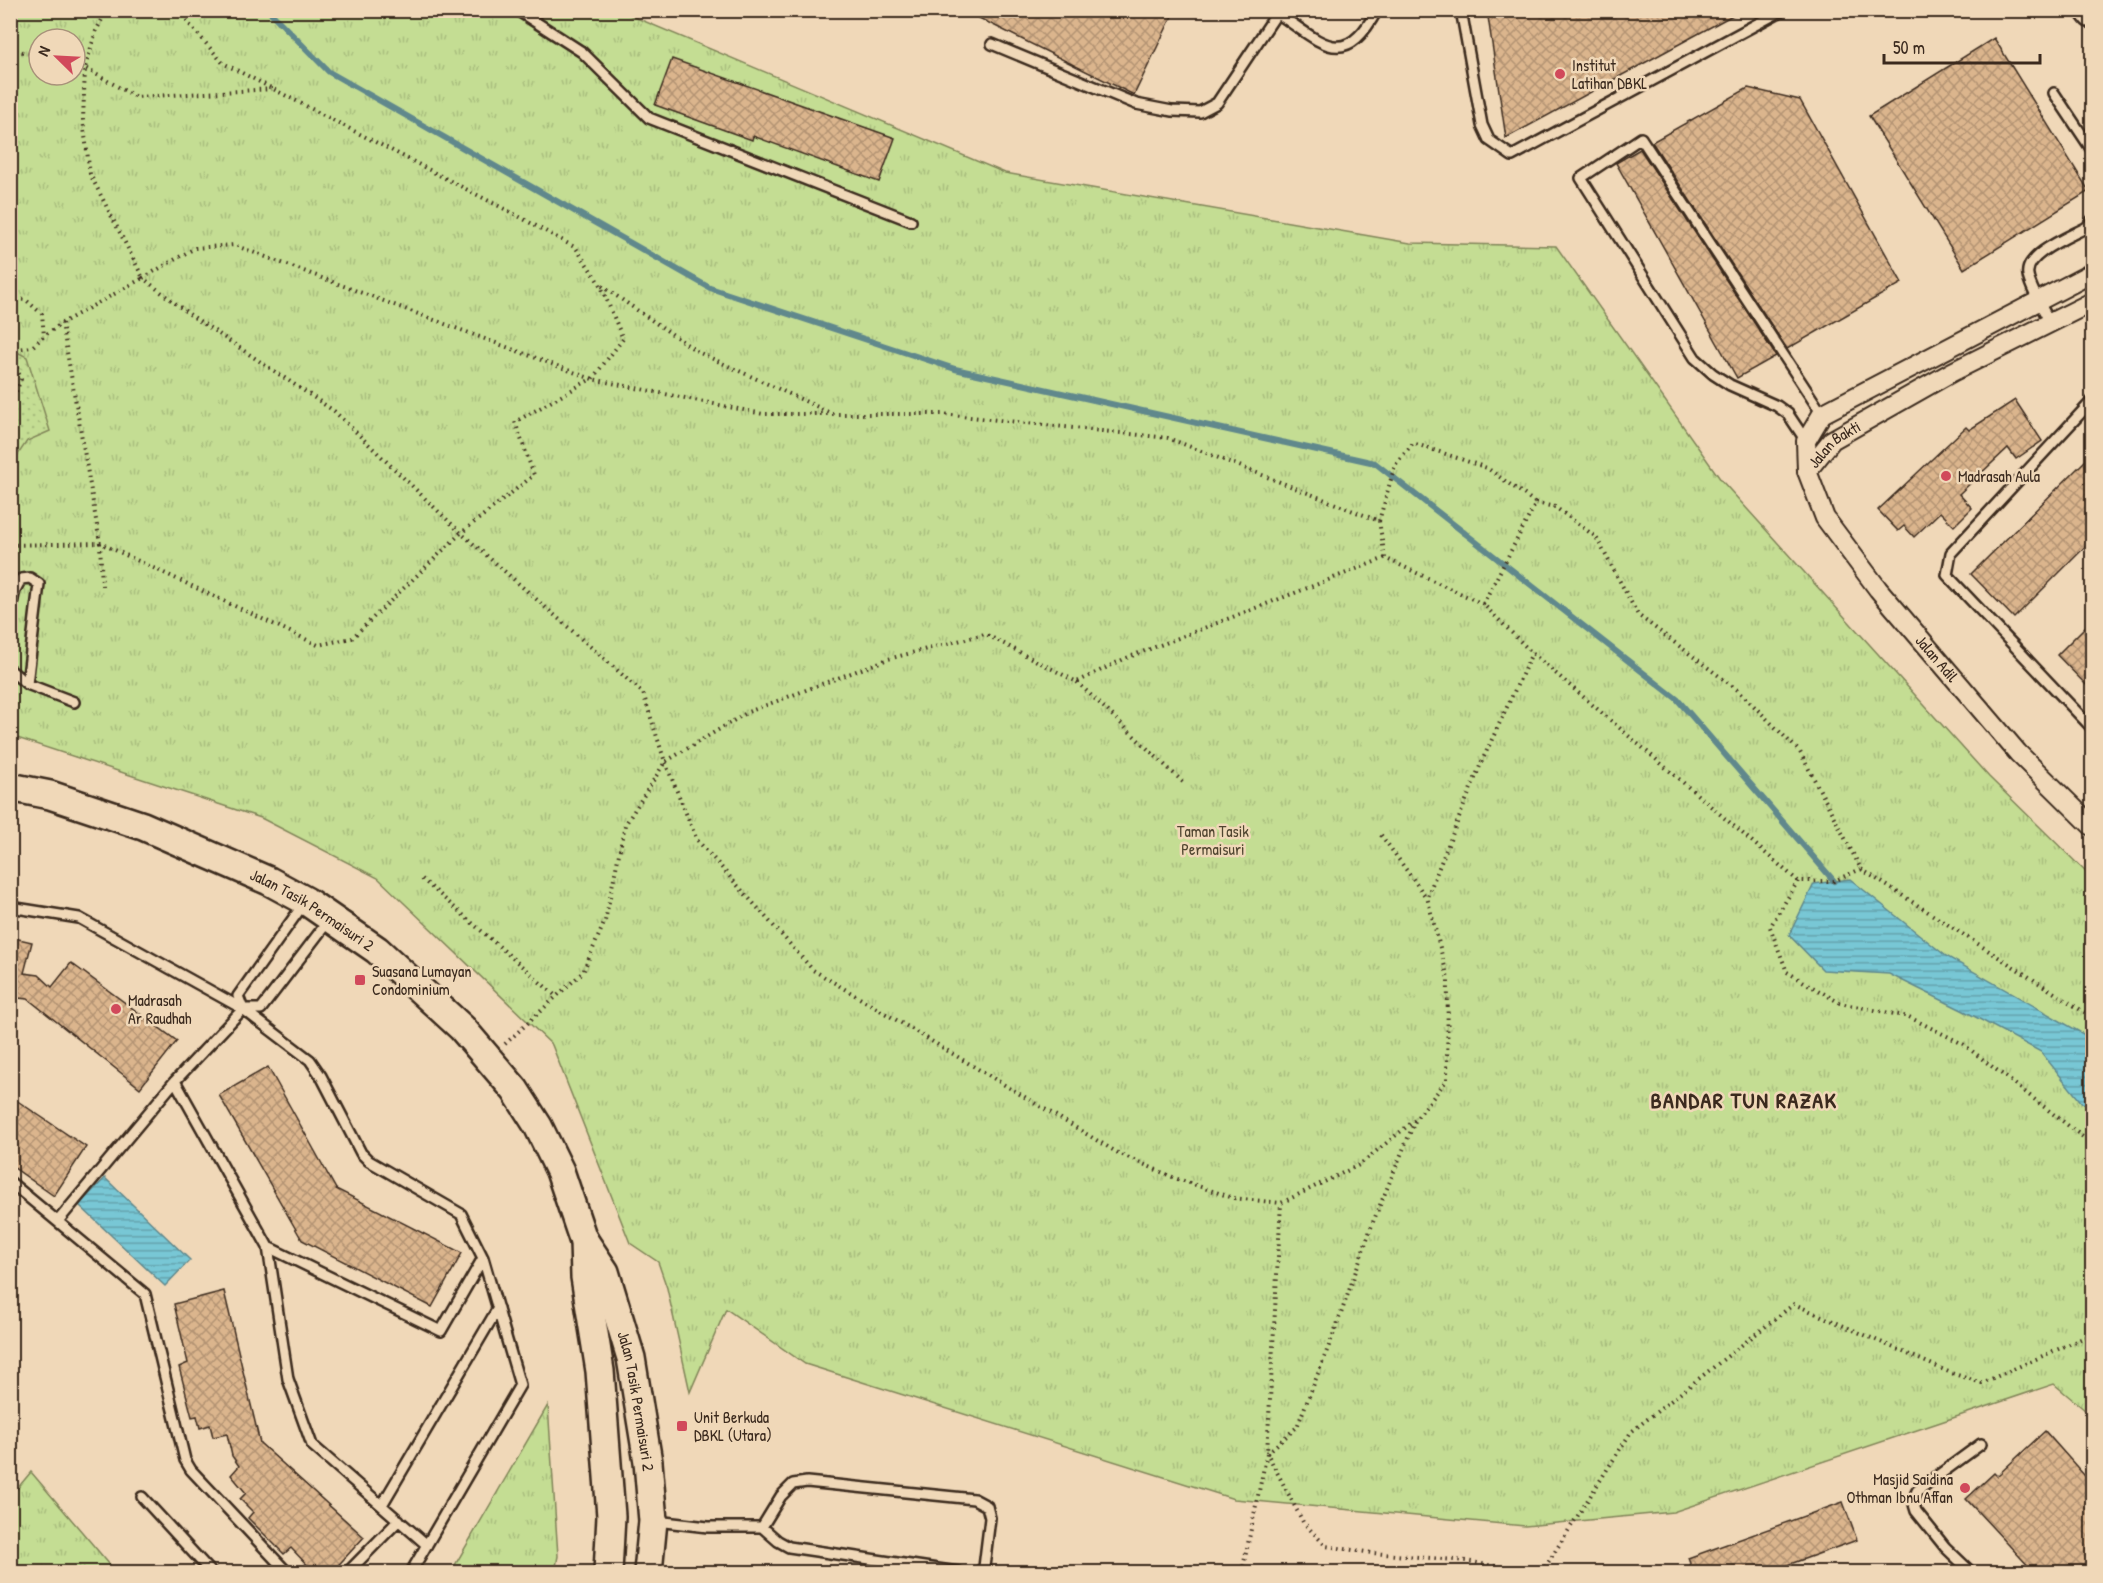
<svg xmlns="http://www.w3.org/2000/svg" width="2103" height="1583" font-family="'Patrick Hand',sans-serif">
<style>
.grass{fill:url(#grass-tufts);stroke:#808458;stroke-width:1.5;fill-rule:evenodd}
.garden{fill:url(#garden-dots);stroke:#808458;stroke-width:1.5}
.water{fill:url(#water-rules);stroke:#60888c;stroke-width:1.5}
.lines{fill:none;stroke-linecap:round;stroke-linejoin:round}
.stream{stroke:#60888c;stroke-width:6}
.building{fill:url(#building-cross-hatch);stroke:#3b2a1e;stroke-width:1.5}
.lane-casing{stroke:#3b2a1e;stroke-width:14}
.street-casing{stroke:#3b2a1e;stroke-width:22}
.secondary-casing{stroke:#3b2a1e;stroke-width:32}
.path{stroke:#3b2a1e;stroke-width:4;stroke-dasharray:1.5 4.5;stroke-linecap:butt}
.lane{stroke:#f0d8b8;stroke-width:9}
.street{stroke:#f0d8b8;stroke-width:18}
.secondary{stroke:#f0d8b8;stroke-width:27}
.poi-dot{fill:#d1495b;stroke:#f0d8b8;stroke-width:2}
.labels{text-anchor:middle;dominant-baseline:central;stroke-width:5;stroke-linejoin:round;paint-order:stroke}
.poi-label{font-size:16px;fill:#3b2a1e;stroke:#f0d8b8;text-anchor:start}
.street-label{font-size:16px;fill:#3b2a1e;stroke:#f0d8b8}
.park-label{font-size:16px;fill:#504530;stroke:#f0d8b8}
.district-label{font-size:22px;font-weight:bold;letter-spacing:1.5px;fill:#3b2a1e;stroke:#f0d8b8}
</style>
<defs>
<pattern id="grass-tufts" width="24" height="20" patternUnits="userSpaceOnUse" patternTransform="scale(1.5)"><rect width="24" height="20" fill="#c4dd93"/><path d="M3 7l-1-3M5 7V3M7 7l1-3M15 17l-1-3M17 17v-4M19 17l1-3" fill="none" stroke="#a9be7e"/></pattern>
<pattern id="garden-dots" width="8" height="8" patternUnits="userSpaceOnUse" patternTransform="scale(1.5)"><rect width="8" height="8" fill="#c4dd93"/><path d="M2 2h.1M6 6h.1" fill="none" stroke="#a9be7e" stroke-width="1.8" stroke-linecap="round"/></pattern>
<pattern id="water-rules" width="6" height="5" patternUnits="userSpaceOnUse" patternTransform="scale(1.5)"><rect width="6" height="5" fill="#78c7d5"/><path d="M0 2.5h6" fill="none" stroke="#64a2ac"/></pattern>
<pattern id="building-cross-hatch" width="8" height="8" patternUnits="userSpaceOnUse" patternTransform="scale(1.5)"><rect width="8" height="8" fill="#dbb58d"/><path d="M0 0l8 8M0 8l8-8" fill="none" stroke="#b39373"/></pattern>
</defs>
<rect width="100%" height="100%" fill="#f0d8b8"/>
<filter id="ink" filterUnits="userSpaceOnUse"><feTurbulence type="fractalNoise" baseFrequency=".0167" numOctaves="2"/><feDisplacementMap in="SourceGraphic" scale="12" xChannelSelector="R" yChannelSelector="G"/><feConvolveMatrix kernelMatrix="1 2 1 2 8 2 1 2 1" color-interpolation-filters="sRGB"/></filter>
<g filter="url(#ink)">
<path class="grass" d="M11,11H620L1005,173L1410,243L1556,246L1721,480L1989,777L2092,878V1416L2054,1384L1673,1512L1525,1526L1234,1499L805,1364L726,1309L690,1392L667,1288L658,1262L630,1243L552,1045L378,878L261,818L11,736ZM39,39H75V75H39Z
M548,1405L558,1556L555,1572H451Z
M31,1472L116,1572H17L11,1557V1496Z"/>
<path class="garden" d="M11,349L27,357L50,431L27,441L11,465Z"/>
<path class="water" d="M1850,879L1946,956L2092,1039V1107L2082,1103L2041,1052L1970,1014L1889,974L1823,970L1789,935L1814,884Z
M105,1178L190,1260L165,1286L79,1205Z"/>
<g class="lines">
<path class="stream" d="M268,10L329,72L710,288L955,369L1375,463L1677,699L1834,881"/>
</g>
<path class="building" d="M963,10H1175L1134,95Z
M1487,10H1742L1506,138Z
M1994,38L2089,191L1964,269L1869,116Z
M672,59L895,138L879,182L753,136L752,140L655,105Z
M1748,88L1800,100L1902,283L1787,349L1652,142Z
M1640,149L1776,356L1737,378L1616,163Z
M2015,400L2042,441L2016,459L2008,448L1959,494L1972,508L1954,526L1940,512L1914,537L1904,526L1898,531L1878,510L1966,427L1969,430Z
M2092,454V540L2014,618L1971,574Z
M2092,620V691L2057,655Z
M10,937L32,942L24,973L39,975L52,987L71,963L177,1041L140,1088L28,999L18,998L16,1004L10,1003Z
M268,1067L336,1189L462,1253L432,1307L302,1240L219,1095Z
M10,1096L86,1147L54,1196L10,1165Z
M224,1291L260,1443L364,1537L332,1572H314L291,1548L284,1554L248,1518L253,1512L240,1499L246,1493L231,1475L239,1466L232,1456L227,1434L213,1437L210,1425L200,1428L197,1416L192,1417L179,1367L188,1363L174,1304Z
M2045,1431L2092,1484V1572H2034L1966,1499L1994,1473L1997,1476Z
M1843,1502L1857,1540L1768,1572H1693L1688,1558Z"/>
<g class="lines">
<g class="lane-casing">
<path id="lane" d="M517,10L582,52L649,118L911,221
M1461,10L1482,125L1489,140L1512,156L1783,10
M992,44L1136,104L1172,111L1200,112L1217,103L1277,13C1321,42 1344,72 1377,10
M2054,93L2092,150
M2050,323C2044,310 2030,289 2028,275C2024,254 2071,236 2087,227L2092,220
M2092,401L1951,553L1947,575L2092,728
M1806,441L1788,414L1777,406L1730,385L1713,374L1695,358L1581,178L1641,138L1822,414
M10,613L15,590L21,579L30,578L39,584L27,684
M10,670L27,684L74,702
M10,907L79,918L243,1009L310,1060L321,1076L361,1153L369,1161L461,1214L483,1258L520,1385L411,1572
M243,1009L238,996L305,902
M175,1081L268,1247L441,1331L483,1258
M10,1182L145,1294L185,1460L191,1470L287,1572
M58,1221L175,1081L243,1009H261L329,920
M268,1247L288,1379L312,1445L427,1545
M142,1497L211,1572
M382,1505L498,1308
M656,1521L708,1527H762L778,1541L789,1547L958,1572
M762,1527L781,1496L793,1484L807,1482L974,1499L987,1506L990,1518L984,1567L979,1572
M348,1572L399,1520
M1971,1572L1945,1547L1916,1511C1913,1503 1913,1499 1917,1491L1981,1444"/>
</g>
<g class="street-casing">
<g id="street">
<path id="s1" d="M2092,273L1822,414L1806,441L1807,471L1825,518L1878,589L2018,753L2092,826"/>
<path id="s2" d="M1807,471L1832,440L1952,372L2092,302"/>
</g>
</g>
<g class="secondary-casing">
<g id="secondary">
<path d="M2089,10L2092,14"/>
<path id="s3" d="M10,787L50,795L143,826L269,881L306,901L377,950L462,1028L515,1090L538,1126L560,1171L583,1239L605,1272L631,1358L648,1462L653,1521L648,1572"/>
<path d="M584,1240L585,1277L600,1371L611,1516L608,1572"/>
</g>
</g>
<path class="path" d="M180,10L190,25L223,63L518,216L576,248L601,286L623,339L592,379L763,414H942L1168,438L1379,521L1385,558L1483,604L1532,653L1798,881H1834L1861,869
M10,49L39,56
M75,65L85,68L136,97L273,89
M602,286L698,352L831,413
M10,299L26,300L42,314L44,336
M62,323L100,543L318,645L352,638L461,533L534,475L515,422L591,379
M10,350L32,347L44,336L62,323L143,278L90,174L83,120L85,68L96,31L107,10
M10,351L21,379L10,407
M592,379L234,245L195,248L143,278L189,314L334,411L461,533L643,693L665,762L697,840L813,970L1118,1153L1175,1178L1233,1198L1281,1203L1359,1165L1415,1120L1447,1080L1448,979L1427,897L1482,761L1532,653
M1379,521L1395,465L1413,443L1487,468L1536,503
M10,545L100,543L102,586
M1483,604L1536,503L1555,507L1596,537L1638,615L1739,691L1800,752L1861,869L2092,1017
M1077,682L1186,785
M1381,835L1426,897
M422,879L557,997
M1798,881L1770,927L1787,972L1840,1003L1909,1017L1963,1044L2092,1144
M505,1044L583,972L605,921L625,825L665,762L748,712L888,659L985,634L1077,682L1124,659L1385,558
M1415,1121L1373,1222L1337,1325L1297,1427L1267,1453L1303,1522L1326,1546L1372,1553L1466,1561L1528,1572
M1242,1572L1267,1453L1281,1203
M1542,1572L1631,1432L1794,1304L1951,1373L1982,1383L2092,1334"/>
<use href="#lane" class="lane"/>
<use href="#street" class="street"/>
<use href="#secondary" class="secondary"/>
</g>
</g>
<g class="poi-dot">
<circle cx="1560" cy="74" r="6"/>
<circle cx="1946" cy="476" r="6"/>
<rect x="354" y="974" width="12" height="12" rx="3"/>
<circle cx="116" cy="1009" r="6"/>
<rect x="676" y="1420" width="12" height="12" rx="3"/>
<circle cx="1965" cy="1488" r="6"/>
</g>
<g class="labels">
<g class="poi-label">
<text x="1572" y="65">Institut<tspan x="1572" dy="18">Latihan DBKL</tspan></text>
<text x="1958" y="476">Madrasah Aula</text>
<text x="372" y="971">Suasana Lumayan<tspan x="372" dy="18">Condominium</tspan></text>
<text x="128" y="1000">Madrasah<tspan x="128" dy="18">Ar Raudhah</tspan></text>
<text x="694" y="1417">Unit Berkuda<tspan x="694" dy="18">DBKL (Utara)</tspan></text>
<text x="1953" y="1479" text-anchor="end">Masjid Saidina<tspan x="1953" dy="18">Othman Ibnu Affan</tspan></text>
</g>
<g class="street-label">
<text stroke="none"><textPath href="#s2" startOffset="39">Jalan Bakti</textPath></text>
<text stroke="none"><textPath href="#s1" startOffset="596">Jalan Adil</textPath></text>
<text stroke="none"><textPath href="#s3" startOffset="328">Jalan Tasik Permaisuri 2</textPath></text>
<text stroke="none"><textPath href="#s3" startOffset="939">Jalan Tasik Permaisuri 2</textPath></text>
</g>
<g class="park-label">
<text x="1213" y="831">Taman Tasik<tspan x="1213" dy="18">Permaisuri</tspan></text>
</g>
<g class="district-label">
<text x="1744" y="1100">BANDAR TUN RAZAK</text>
</g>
</g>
<rect width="2103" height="1583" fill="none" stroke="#f0d8b8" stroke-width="36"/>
<rect x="18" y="18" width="2067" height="1547" fill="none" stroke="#3b2a1e" stroke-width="2" filter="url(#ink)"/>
<g transform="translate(57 57) rotate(294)"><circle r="28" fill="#f0d8b8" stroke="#a8927a" stroke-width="1.5"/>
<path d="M0-4.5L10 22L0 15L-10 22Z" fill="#d1495b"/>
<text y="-9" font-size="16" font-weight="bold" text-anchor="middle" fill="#3b2a1e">N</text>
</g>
<path d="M1884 54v9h156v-9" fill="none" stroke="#3b2a1e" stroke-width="3"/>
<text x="1893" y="54" font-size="18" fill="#3b2a1e" stroke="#f0d8b8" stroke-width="4.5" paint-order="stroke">50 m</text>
</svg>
